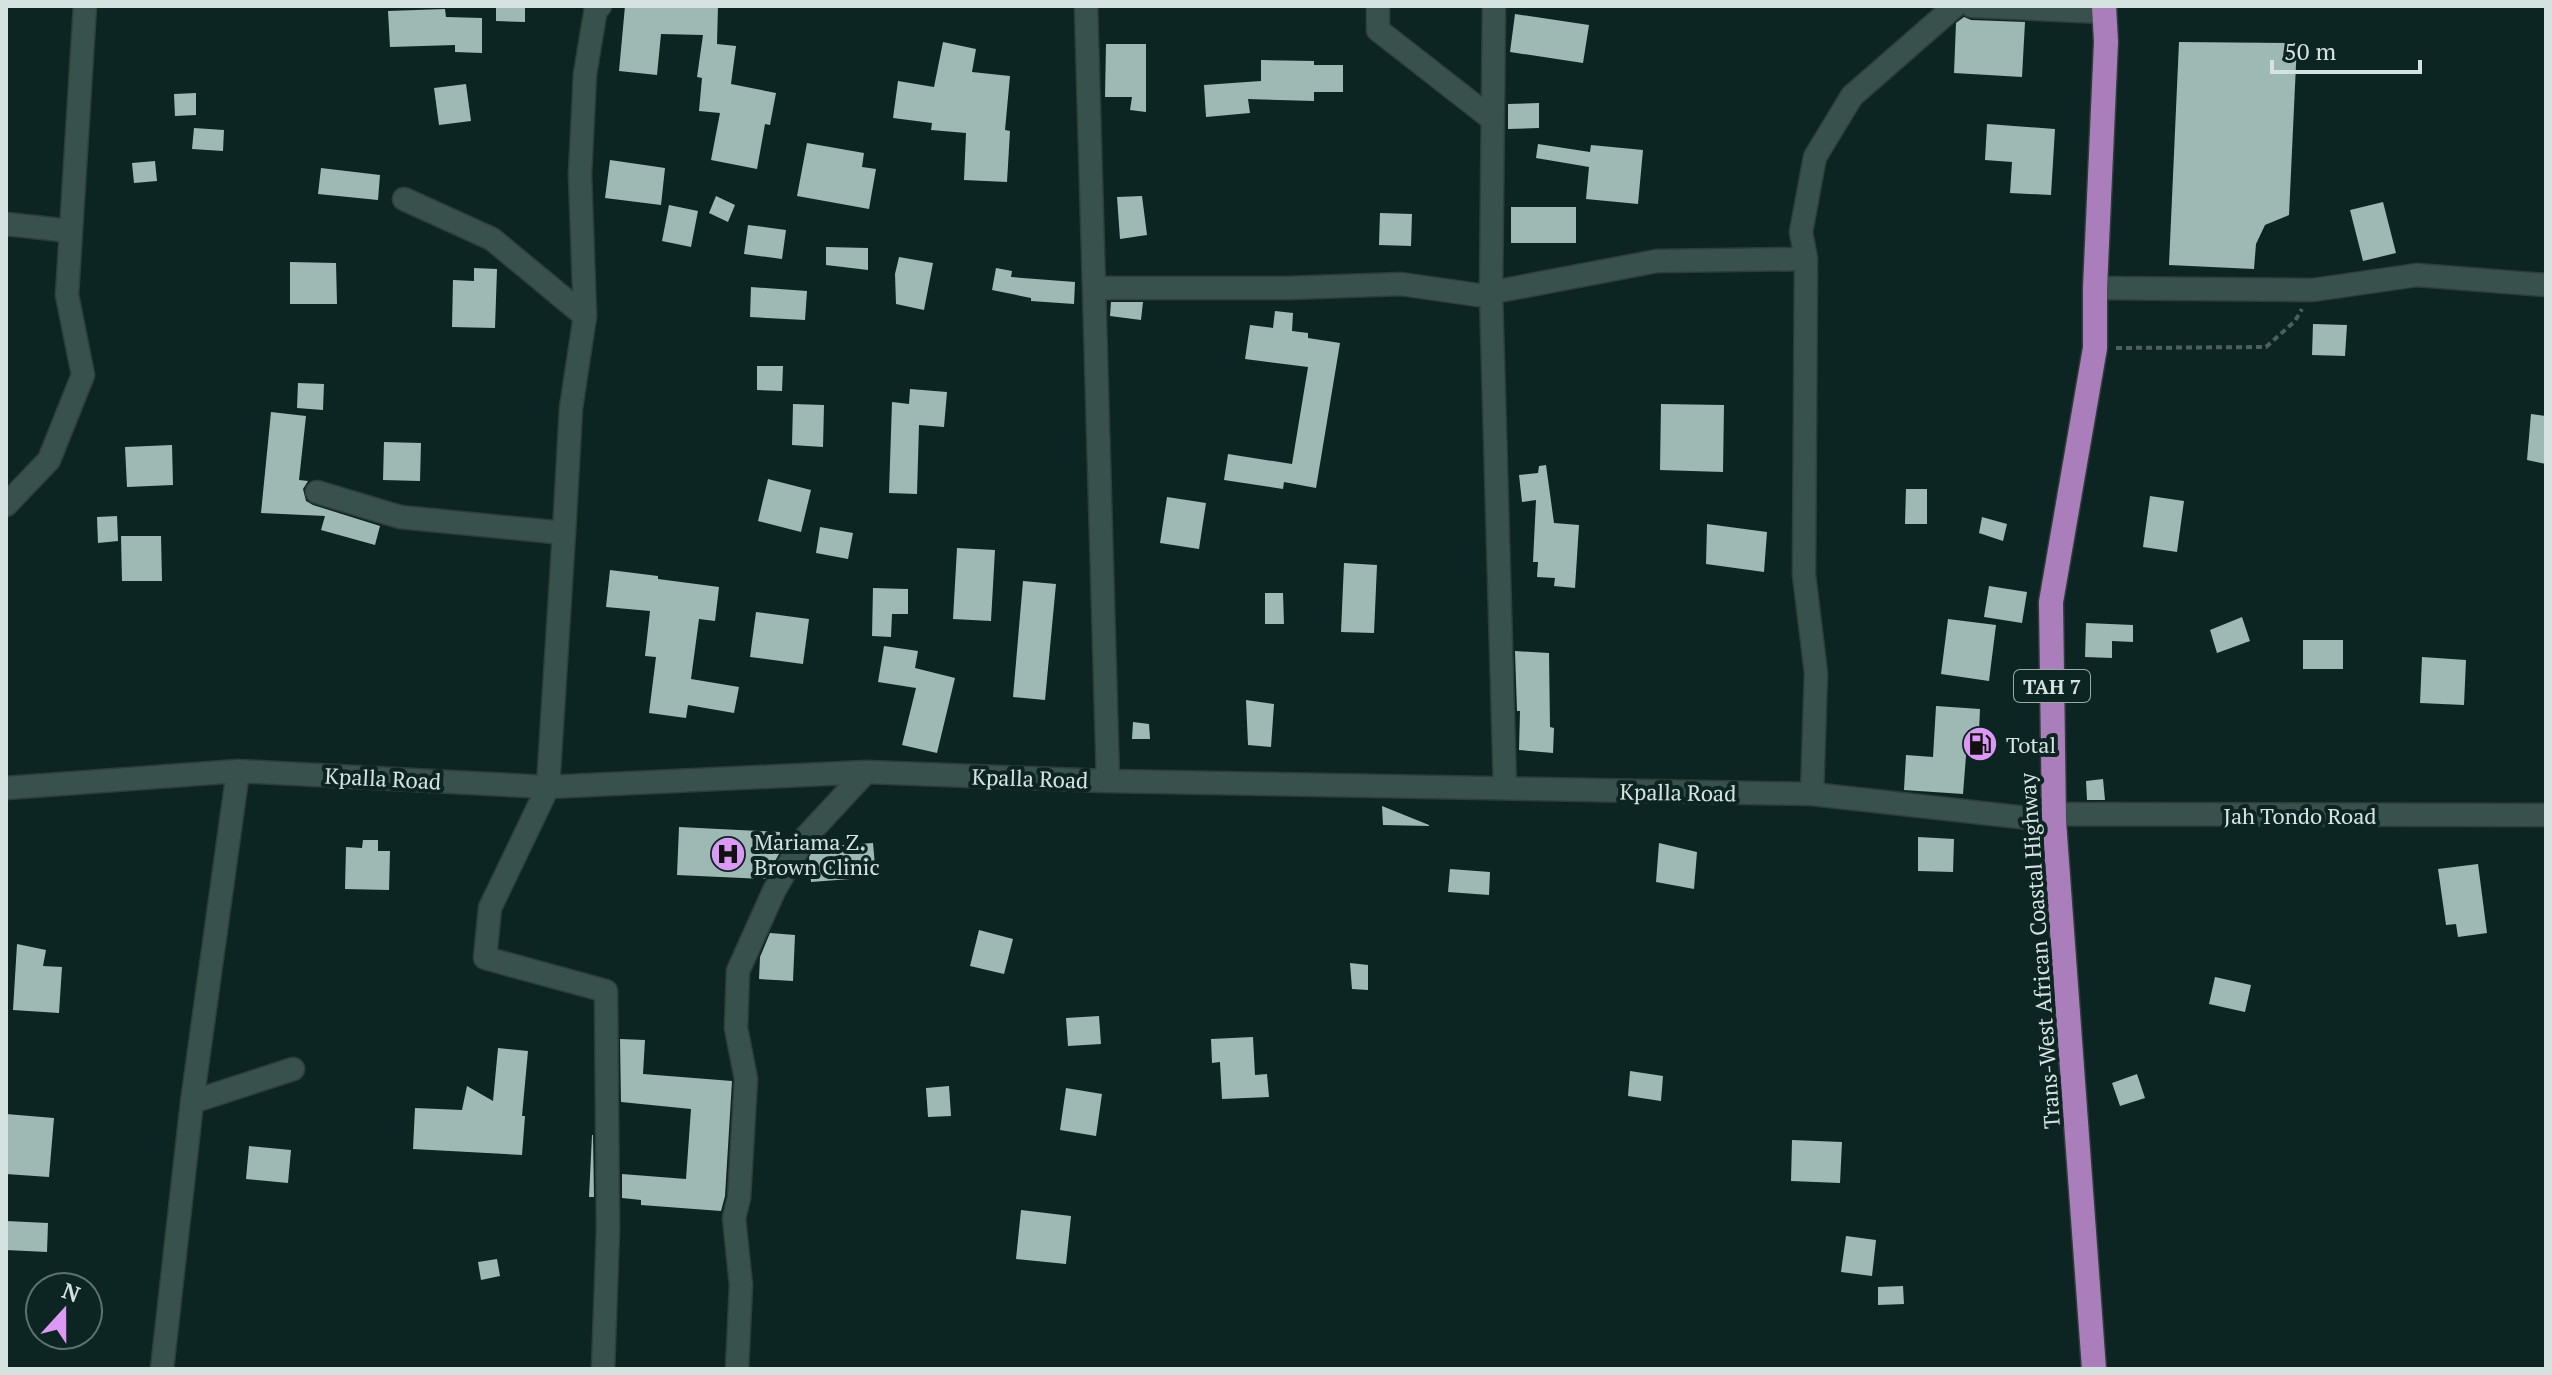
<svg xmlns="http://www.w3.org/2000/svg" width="2552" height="1375" font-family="'PT Serif',serif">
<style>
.building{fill:#9eb9b4}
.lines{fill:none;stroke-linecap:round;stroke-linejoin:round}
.minor-casing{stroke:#2f3d3a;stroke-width:25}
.highway-casing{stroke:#2f3d3a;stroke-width:27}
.path{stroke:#4b605d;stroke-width:4;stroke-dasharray:6 4;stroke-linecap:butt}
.minor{stroke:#39514d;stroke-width:22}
.highway{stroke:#a97ebb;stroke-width:24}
.labels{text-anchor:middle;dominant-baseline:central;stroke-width:8;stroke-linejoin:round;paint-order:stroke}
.shield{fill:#0d2522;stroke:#99aaa7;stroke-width:2}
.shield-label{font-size:20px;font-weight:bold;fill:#d5e3e0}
.poi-label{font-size:22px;fill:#d5e3e0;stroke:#0d2522;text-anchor:start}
.street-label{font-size:22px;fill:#d5e3e0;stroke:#0d2522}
</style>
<rect width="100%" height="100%" fill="#0d2522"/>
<path class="building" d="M496,6H525V22L496,21Z
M625,6H718L717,44L736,46L731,84L776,93L770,125L765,124L757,169L711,160L720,113L699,111L702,78L697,77L703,35L661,34L657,75L619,71Z
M445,9L446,17L482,18V53L455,52V45L390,47L388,11Z
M1515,14L1589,25L1583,63L1510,52Z
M1964,17L1971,20L2025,22L2022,77L1954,73L1956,23Z
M943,42L976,49L972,72L1010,76L1005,130L1010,131L1007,182L964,180L966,133L931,130L932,123L893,118L898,81L934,87Z
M2179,42L2297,43L2289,215L2265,225L2256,244L2254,269L2169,265Z
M1106,44H1146V112L1130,110L1132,97H1105Z
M1261,60L1314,61V65H1343V92H1314V101L1248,99L1250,113L1206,117L1204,85L1261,81Z
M466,84L471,121L439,125L434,88Z
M196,93V115L175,116L174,94Z
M1539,103V128L1508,129V104Z
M1987,124L2055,129L2051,195L2010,193L2012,162L1985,160Z
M194,128L224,130L223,151L192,149Z
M807,143L864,153L862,167L876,169L869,209L797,196Z
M1538,144L1590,152L1591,145L1643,150L1638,204L1586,199L1589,167L1536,158Z
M610,160L665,168L661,205L605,198Z
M155,161L157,181L134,183L132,163Z
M321,168L380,175L378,200L318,194Z
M716,196L735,205L728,222L709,213Z
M1142,196L1147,235L1120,239L1117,197Z
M2383,202L2396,253L2363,261L2350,210Z
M669,205L698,211L691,247L662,241Z
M1511,207H1576V243H1511Z
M1380,213L1412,214L1411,246L1379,245Z
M748,225L786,230L782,259L744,254Z
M826,247L868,248V270L826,265Z
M899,257L933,263L924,310L896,304L895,274Z
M290,262L336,263L337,304H290Z
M474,268L497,269L495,328L452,327L453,280L474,281Z
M996,268L1012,271L1011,277L1075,282L1074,304L1031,301V298L992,290Z
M751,287L807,291L805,320L750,317Z
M1111,302H1143L1141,320L1110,316Z
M1275,311L1293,313L1292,331L1308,333V338L1340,343L1316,488L1284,482L1283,489L1224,480L1228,454L1292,464L1308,367L1245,359L1250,325L1273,328Z
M2313,324L2347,325L2345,356L2312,355Z
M757,366H783L782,391L757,390Z
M298,383L324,384L323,410L297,408Z
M910,389L947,392L944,427L919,425L917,494L889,493L892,402L909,404Z
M793,404L824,405L823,447L792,445Z
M1661,404L1724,405L1723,472L1660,470Z
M271,412L306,416L299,480L308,481L303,489L306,501L313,505L380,526L375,545L321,530L325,516L261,513Z
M2531,414L2546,416V464L2527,460Z
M384,442L421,443L420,481L383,480Z
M172,445L173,485L127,487L125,447Z
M1546,465L1554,523L1579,525L1575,588L1554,586L1555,578L1537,577L1538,562H1533L1536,500L1522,502L1519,475L1538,473L1539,466Z
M768,479L811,490L801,532L758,521Z
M1906,489H1927V524H1905Z
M2150,496L2184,501L2177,552L2143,547Z
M1167,497L1206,503L1199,549L1160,543Z
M117,516L118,541L98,543L97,517Z
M1982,517L2007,524L2003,541L1979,533Z
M1707,524L1767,532L1764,572L1706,564Z
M820,527L853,533L848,559L816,553Z
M121,536H161L162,581H122Z
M957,548L995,550L991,621L953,619Z
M1344,563L1377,565L1374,633L1341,632Z
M610,570L658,576V579L719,587L715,621L699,619L691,679L739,687L734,713L688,705L686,718L649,713L656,657L645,656L650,611L606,607Z
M1023,581L1056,584L1045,700L1013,697Z
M1989,586L2027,592L2022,623L1984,617Z
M873,588L908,589V614H892L891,637L872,636Z
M1265,593H1283L1284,624H1265Z
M756,612L809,619L803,664L750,657Z
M2242,617L2250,641L2217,653L2210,630Z
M1948,619L1996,625L1989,681L1941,674Z
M2086,623L2133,625V642L2112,641V658L2085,657Z
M2303,640H2343V669H2303Z
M884,646L918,651L915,668L955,678L937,753L902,745L916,688L878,682Z
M1515,651L1549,653L1550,727L1554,728L1553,753L1519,750L1520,711H1517Z
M2422,657L2466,660L2464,705L2420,703Z
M1246,700L1274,704L1271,747L1248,745Z
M1936,706L1980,709L1979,731L1968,730L1963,794L1904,790L1906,755L1933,757Z
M1133,722L1149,724L1150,739H1132Z
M2103,779L2105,800H2087L2086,781Z
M1382,806L1429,825V826L1383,825Z
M679,827L780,832L779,854L765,879L677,875Z
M1918,837L1954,839L1953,872L1918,871Z
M363,840H378V851H390L389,890L345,889L346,847L362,848Z
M873,843L876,877L811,882L809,857L815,847Z
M1659,843L1697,852L1694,889L1656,882Z
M2478,864L2487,933L2458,937L2456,924L2446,925L2438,869Z
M1450,869L1490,872L1489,895L1448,892Z
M979,930L1013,939L1004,974L970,966Z
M770,933L795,935L793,981L759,979L760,957Z
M17,944L46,950L43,966L62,967L59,1013L13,1010Z
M1350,963L1368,965V990L1352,989Z
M2215,977L2251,985L2245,1012L2209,1004Z
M1099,1016L1101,1044L1068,1046L1066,1018Z
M1253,1037L1255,1075L1267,1074L1269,1097L1222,1099L1220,1062L1212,1063L1211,1039Z
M620,1039L645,1040L643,1074L732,1081L725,1196L721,1211L641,1205V1200L622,1198V1174L686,1179L691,1109L621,1102Z
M498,1048L528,1051L522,1116H525L522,1155L413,1149L415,1108L462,1110L467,1086L493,1101Z
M1630,1071L1663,1076L1661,1101L1628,1096Z
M2137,1074L2145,1098L2120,1106L2112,1083Z
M949,1086L951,1116L928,1117L926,1088Z
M1066,1088L1102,1094L1096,1136L1060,1130Z
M6,1114L54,1118L49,1177L6,1174Z
M592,1135H593L594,1197H589Z
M1792,1140L1842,1142L1840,1183L1791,1181Z
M249,1146L291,1150L288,1183L246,1179Z
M1021,1210L1071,1216L1066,1264L1016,1259Z
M6,1221L48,1223L47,1252L6,1250Z
M1846,1236L1876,1240L1872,1276L1841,1272Z
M497,1259L500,1276L481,1280L478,1262Z
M1903,1286L1904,1304L1878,1305V1287Z"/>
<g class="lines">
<g class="minor-casing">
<path id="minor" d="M1086,6L1108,781
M1378,6V30L1492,119
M1494,6L1491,293L1505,788
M1972,6L2103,12
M404,199L492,239L585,316L571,408L564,533
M6,224L71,231
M1094,288H1288L1401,284L1478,295L1657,261L1806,259
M2095,288L2313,290L2417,275L2546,285
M585,316L580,174L585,74L596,8L600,6
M317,492L400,517L564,533L548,787L490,908L485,958L606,991L608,1230L603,1369
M6,505L49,460L83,375L67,295L85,6
M6,788L238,771L548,787L866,772L1108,781L1812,794L2054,821
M1812,794L1816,673L1804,575L1806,259L1801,232L1815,157L1852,96L1955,6
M2054,814L2546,815
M192,1102L293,1069
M162,1369L192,1102L238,771
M737,1369L741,1285L734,1218L739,1198L746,1079L736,1028L738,971L774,891L803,840L866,772"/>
</g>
<g class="highway-casing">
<path id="highway" d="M2094,1369L2054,821L2051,602L2095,348V288L2106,42L2104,6"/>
</g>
<path class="path" d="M2116,348L2266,347L2295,321L2302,309"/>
<use href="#minor" class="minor"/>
<use href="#highway" class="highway"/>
</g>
<defs>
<g id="fuel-disc" transform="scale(1.8)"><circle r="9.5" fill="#db99f5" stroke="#0d2522"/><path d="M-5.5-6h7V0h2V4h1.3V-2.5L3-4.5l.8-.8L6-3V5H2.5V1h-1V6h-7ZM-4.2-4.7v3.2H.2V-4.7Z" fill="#111"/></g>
<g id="hospital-disc" transform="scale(1.8)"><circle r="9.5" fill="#db99f5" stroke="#0d2522"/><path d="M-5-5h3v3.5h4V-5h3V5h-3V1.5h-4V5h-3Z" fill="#111"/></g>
</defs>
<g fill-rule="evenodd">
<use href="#fuel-disc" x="1980" y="744"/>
<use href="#hospital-disc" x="728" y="854"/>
</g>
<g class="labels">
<rect class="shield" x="2014" y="670" width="76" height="32" rx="6"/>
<g class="shield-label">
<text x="2052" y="686">TAH 7</text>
</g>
<g class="poi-label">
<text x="2006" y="744">Total</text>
<text x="754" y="841">Mariama Z.<tspan x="754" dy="25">Brown Clinic</tspan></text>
</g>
<g class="street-label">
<text transform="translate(383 778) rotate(3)">Kpalla Road</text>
<text transform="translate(1030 778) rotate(2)">Kpalla Road</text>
<text transform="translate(1678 792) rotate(1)">Kpalla Road</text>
<text x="2300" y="815">Jah Tondo Road</text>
<text transform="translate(2039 951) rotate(-94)">Trans-West African Coastal Highway</text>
</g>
</g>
<rect width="2552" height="1375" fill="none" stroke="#d5e3e0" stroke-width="16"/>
<g transform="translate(64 1311) rotate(21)"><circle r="38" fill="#0d2522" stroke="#5d716e" stroke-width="2"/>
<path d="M0-6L14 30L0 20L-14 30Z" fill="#db99f5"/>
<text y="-12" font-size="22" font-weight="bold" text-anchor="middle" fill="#d5e3e0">N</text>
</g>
<path d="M2272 60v12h148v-12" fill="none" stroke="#d5e3e0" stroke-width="4"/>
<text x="2284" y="60" font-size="24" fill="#d5e3e0" stroke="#0d2522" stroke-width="6" paint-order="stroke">50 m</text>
</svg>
